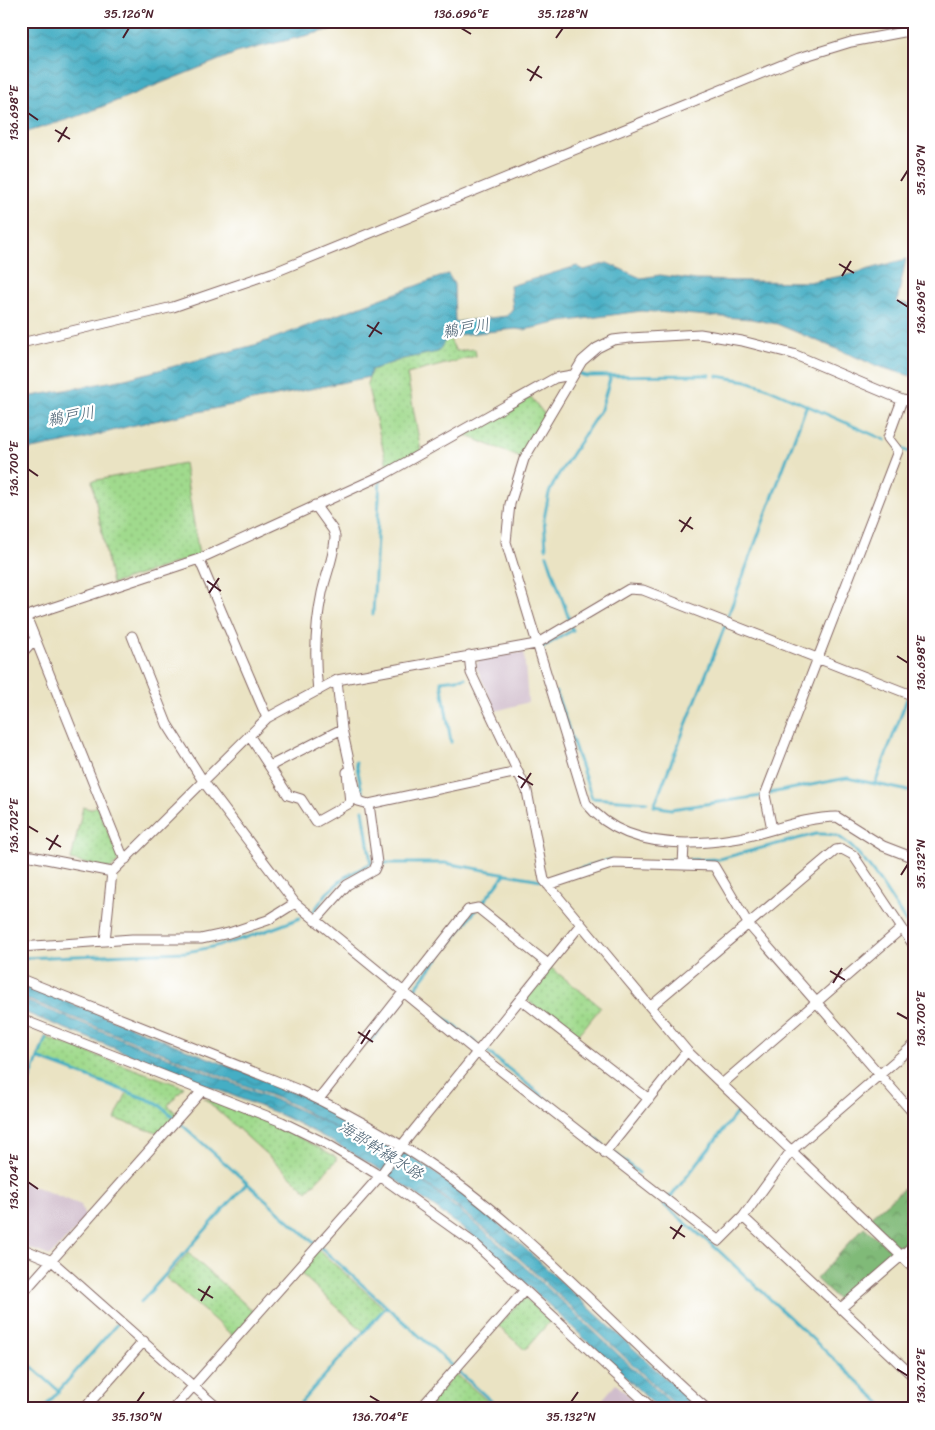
<svg xmlns="http://www.w3.org/2000/svg" width="935" height="1430" font-family="Sriracha,'Klee One',sans-serif">
<style>
.industrial{fill:#d0bdcc}
.grass{fill:url(#grass-dots);stroke:#757c5c}
.forest{fill:url(#forest-crowns);stroke:#656c52}
.water{fill:url(#water-waves);stroke:#486678}
.lines{fill:none;stroke-linecap:round;stroke-linejoin:round}
.stream{stroke:#45aec4;stroke-width:3}
.minor-casing{stroke:#826460;stroke-width:11}
.minor{stroke:#fff;stroke-width:9}
.ticks{fill:none;stroke:#4a1f2b;stroke-width:2}
.labels{text-anchor:middle;dominant-baseline:central;stroke-width:4.5;stroke-linejoin:round;paint-order:stroke}
.water-label{font-size:16px;font-style:italic;fill:#485f70;stroke:#fff}
.neatline{fill:none;stroke:#4a1f2b;stroke-width:2}
.ticks-label{font-size:12px;text-anchor:middle;fill:#4a1f2b}
</style>
<defs>
<pattern id="grass-dots" width="8" height="8" patternUnits="userSpaceOnUse" patternTransform="scale(1.25)"><rect width="8" height="8" fill="#a0da8d"/><path d="M2 2h.1M6 6h.1" fill="none" stroke="#8bbb7a" stroke-width="1.8" stroke-linecap="round"/></pattern>
<pattern id="forest-crowns" width="20" height="18" patternUnits="userSpaceOnUse" patternTransform="scale(1.25)"><rect width="20" height="18" fill="#80ba78"/><path d="M2 6a3 3 0 1 1 6 0M12 15a3 3 0 1 1 6 0" fill="none" stroke="#6b9763"/></pattern>
<pattern id="water-waves" width="16" height="10" patternUnits="userSpaceOnUse" patternTransform="scale(1.25)"><rect width="16" height="10" fill="#45aec4"/><path d="M0 5q4-4 8 0t8 0" fill="none" stroke="#3c8d9f"/></pattern>
</defs>
<rect width="100%" height="100%" fill="#fff"/>
<filter id="ink" filterUnits="userSpaceOnUse"><feTurbulence type="fractalNoise" baseFrequency=".02" numOctaves="2"/><feDisplacementMap in="SourceGraphic" scale="10" xChannelSelector="R" yChannelSelector="G"/><feConvolveMatrix kernelMatrix="1 2 1 2 8 2 1 2 1" color-interpolation-filters="sRGB"/></filter>
<filter id="wash" filterUnits="userSpaceOnUse"><feTurbulence type="fractalNoise" baseFrequency=".0096" numOctaves="4" result="noise"/><feDisplacementMap in="SourceGraphic" scale="20" xChannelSelector="R" yChannelSelector="G"/><feGaussianBlur stdDeviation="1.12" result="paint"/><feColorMatrix in="noise" values="0 0 0 0 0 0 0 0 0 0 0 0 0 0 0 0 0 1.4 0 .05"/><feComposite in="paint" operator="in"/></filter>
<g filter="url(#wash)">
<rect width="100%" height="100%" fill="#eae3c3"/>
<path class="industrial" d="M524,652L528,702L496,711L476,666L480,659Z
M21,1181L81,1205L86,1219L50,1256L21,1245Z
M616,1384L644,1409H594Z"/>
<path class="grass" d="M448,336L456,351L475,349L476,356L407,374L421,451L388,469L367,384L371,370L403,359Z
M531,397L545,415L521,458L465,435Z
M184,463L199,555L112,584L92,481Z
M97,806L118,856L117,863L110,869L71,860L83,807L90,809Z
M550,967L601,1007L576,1038L528,1001L527,994Z
M45,1037L184,1087L168,1105L180,1117L163,1133H157L115,1119L127,1092L37,1059Z
M204,1098C251,1112 293,1133 336,1157V1161L307,1191Z
M316,1248L384,1308L363,1331L297,1270Z
M188,1253L255,1313L234,1337L166,1278Z
M524,1297L550,1321L525,1350L498,1326Z
M456,1374L497,1409H430L427,1406Z"/>
<path class="forest" d="M914,1180V1241L905,1248H899L869,1218Z
M864,1227L894,1253L893,1258L844,1302L839,1301L816,1279Z"/>
<path class="water" d="M21,21H366L239,52L79,116L21,134Z
M906,259L897,302L914,305V377L877,366L777,324L751,319L641,311L561,322L524,330L516,329L448,336L438,352L403,359L371,370L369,377L130,426L83,439L21,451V398L125,379L258,344L448,274L454,284L455,322L507,316L513,308L510,286L577,266L584,270L607,263L641,278L660,275L696,280L808,282L848,275Z
M21,983L296,1093L376,1134L433,1171L490,1216L699,1409H680L510,1250L454,1204L392,1159L294,1105L21,997Z
M21,999L293,1107C327,1123 362,1140 393,1161C498,1232 583,1325 678,1409H659L501,1260C432,1201 358,1151 276,1113L21,1011Z"/>
<g class="lines">
<path class="stream" d="M577,373L586,376L710,375
M717,376L747,381L765,387L885,440
M898,447L914,454
M546,548L544,519L549,493L557,477L601,409L610,379L608,376
M547,555L569,619
M373,614L380,479
M728,616L806,407
M725,626L654,806L671,809L761,796
M542,650L541,648L573,630L571,627
M911,688L914,680
M556,692L592,798L647,802
M451,742L441,681L465,678
M356,762L363,796
M875,784L907,699
M770,793L847,778L914,792
M667,860H679
M689,860L719,859L816,834C824,834 832,833 839,837C867,854 895,907 914,934
M382,863H445L541,880
M552,877L610,860
M481,905L505,874
M314,911L327,893L345,877L371,863L363,810
M475,911L412,992L477,1044
M21,958L186,952C225,946 263,933 300,918
M384,970L401,984
M370,1042L404,999
M484,1049L603,1145
M38,1058L157,1103L175,1118
M21,1102L46,1038
M180,1123L314,1243
M613,1152L639,1173
M668,1196L670,1198L739,1110
M664,1205L718,1250L887,1409
M319,1246L454,1367
M141,1302L247,1183
M21,1357L59,1391
M458,1371L500,1409
M43,1409L117,1324
M295,1409L386,1307"/>
</g>
</g>
<g filter="url(#ink)">
<g class="lines">
<g class="minor-casing">
<path id="minor" d="M21,343L173,307L275,272L799,58L851,42L914,30
M914,402L902,400L793,354L742,341L700,334L630,338L613,340L597,348L582,361L524,459L510,504L506,542L586,803C622,848 687,847 739,838C771,832 804,817 837,817L883,846L914,858
M315,505L333,530L335,536C335,555 326,574 322,593C315,626 314,657 318,691
M199,559L267,718
M26,616L121,852L126,859
M21,618L199,559L385,474L555,378L572,375
M132,636L167,724L203,781L295,903
M21,654L35,639
M469,655L471,673L527,791L544,880L687,1051L914,1268
M249,735L288,795L301,799L316,822L350,803L347,772
M270,766L342,729
M369,804L518,772
M772,829L765,795L898,451L888,438L902,400
M684,844L683,865L714,866L749,925L914,1114
M21,854L112,872
M548,885L614,863L683,865
M315,921L347,885L374,870L377,863L369,804L358,801L342,729L337,680
M105,941L112,872L267,718L337,680L536,644L629,589L643,590L914,696
M21,947L132,939H201L229,933L268,920L295,903L477,1052L719,1241L743,1217L791,1151L914,1045
M21,979L299,1090C358,1118 413,1150 465,1189C551,1255 625,1337 707,1409
M520,999L649,1099
M650,1007L836,850L842,849L853,855L914,946
M21,1019L282,1122L327,1144L380,1176L475,1244L653,1409
M722,1084L901,929
M319,1099L468,910L478,908L548,964
M605,1153L687,1051
M743,1217L914,1377
M21,1248L52,1261L219,1409
M21,1295L202,1091
M841,1308L914,1245
M84,1409L144,1341
M173,1409L380,1176L402,1145L581,924
M420,1409L525,1290"/>
</g>
<use href="#minor" class="minor"/>
</g>
</g>
<path class="ticks" d="M461,28L471,34M123,38L129,28M556,38L563,28M527,69L542,78M530,81L539,66M28,113L38,120M55,130L70,139M58,142L67,127M901,181L908,170M839,264L854,273M842,276L851,261M897,300L908,307M367,325L382,334M369,337L379,322M28,469L38,476M679,520L693,529M681,532L691,517M207,581L221,591M209,593L219,578M897,656L908,663M518,776L533,785M521,788L531,773M28,826L38,832M46,838L61,847M49,850L58,835M901,875L908,864M830,971L845,980M833,983L842,968M897,1013L908,1019M358,1032L373,1042M361,1044L370,1030M28,1182L38,1189M670,1227L685,1237M673,1239L682,1225M198,1289L213,1298M201,1301L210,1286M897,1369L908,1376M370,1396L380,1402M137,1402L144,1392M571,1402L578,1392"/>
<g class="labels">
<g class="water-label">
<text transform="translate(466 328) rotate(-10)">鵜戸川</text>
<text transform="translate(71 416) rotate(-10)">鵜戸川</text>
<text transform="translate(381 1150) rotate(32)">海部幹線水路</text>
</g>
</g>
<rect width="935" height="1430" fill="none" stroke="#fff" stroke-width="55"/>
<rect x="28" y="28" width="880" height="1374" class="neatline"/>
<g class="ticks-label">
<text x="129" y="18">35.126°N</text>
<text x="461" y="18">136.696°E</text>
<text x="563" y="18">35.128°N</text>
<text transform="translate(14 113) rotate(-90)" y="4">136.698°E</text>
<text transform="translate(921 170) rotate(-90)" y="4">35.130°N</text>
<text transform="translate(921 307) rotate(-90)" y="4">136.696°E</text>
<text transform="translate(14 469) rotate(-90)" y="4">136.700°E</text>
<text transform="translate(921 663) rotate(-90)" y="4">136.698°E</text>
<text transform="translate(14 826) rotate(-90)" y="4">136.702°E</text>
<text transform="translate(921 864) rotate(-90)" y="4">35.132°N</text>
<text transform="translate(921 1019) rotate(-90)" y="4">136.700°E</text>
<text transform="translate(14 1182) rotate(-90)" y="4">136.704°E</text>
<text transform="translate(921 1376) rotate(-90)" y="4">136.702°E</text>
<text x="137" y="1421">35.130°N</text>
<text x="380" y="1421">136.704°E</text>
<text x="571" y="1421">35.132°N</text>
</g>
</svg>
